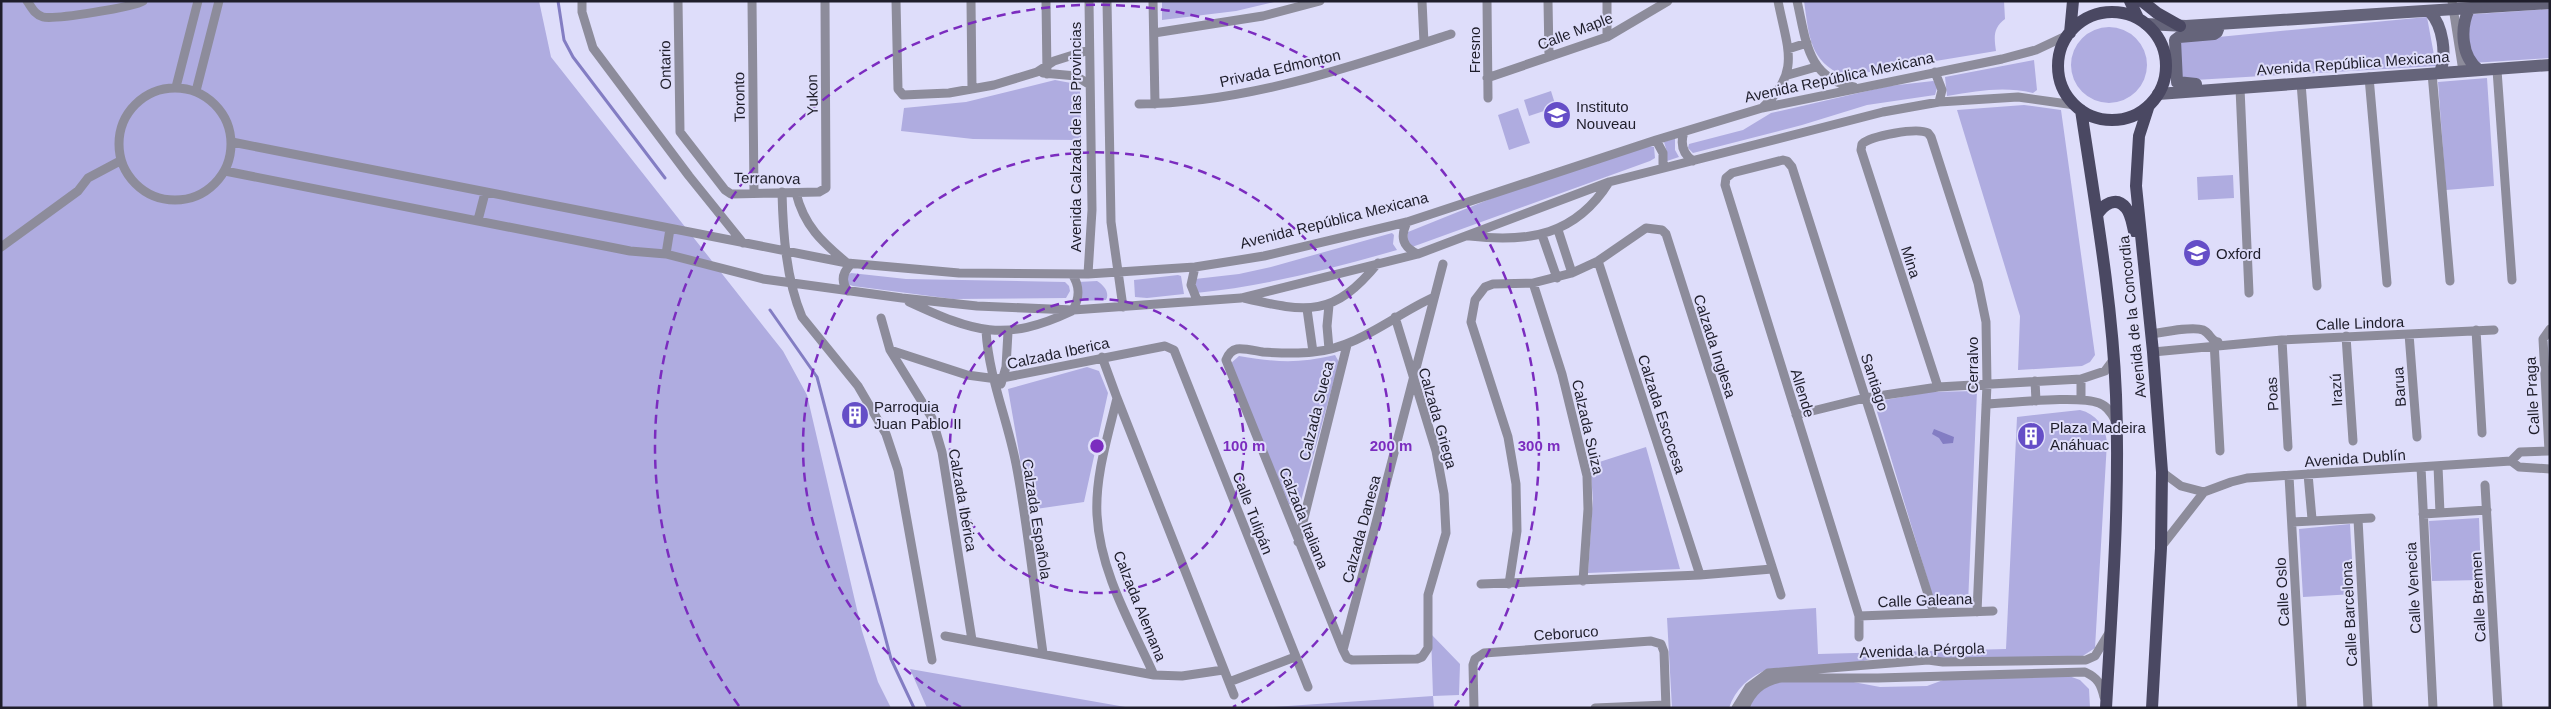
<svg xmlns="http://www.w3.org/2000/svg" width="2551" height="709" font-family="Helvetica,sans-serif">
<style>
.green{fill:#aface0}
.water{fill:#837dc3}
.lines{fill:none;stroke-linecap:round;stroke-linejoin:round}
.stream{stroke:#837dc3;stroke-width:3}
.street{stroke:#8d8c9b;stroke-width:9}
.secondary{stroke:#65647a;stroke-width:12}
.primary{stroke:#4a4862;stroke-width:12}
.ring{fill:none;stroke:#7b2cbf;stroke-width:2.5;stroke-dasharray:9 6}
.labels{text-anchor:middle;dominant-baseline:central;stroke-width:4;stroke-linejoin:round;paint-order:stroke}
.street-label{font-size:15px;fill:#1f1e2b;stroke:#deddfa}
.poi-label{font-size:15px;fill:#1f1e2b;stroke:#deddfa;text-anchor:start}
.centre{fill:#7b2cbf;stroke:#deddfa;stroke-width:2.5}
.ring-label{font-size:15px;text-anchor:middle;font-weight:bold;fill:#7b2cbf;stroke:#deddfa;stroke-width:4;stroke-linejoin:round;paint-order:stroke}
</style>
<rect width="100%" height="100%" fill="#deddfa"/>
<path class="green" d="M1,1H539L551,57L783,351L807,395L862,631L878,682L891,708H1Z
M1162,1H1278L1236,11L1162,20Z
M1804,1H2004L2005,19C1993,28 1994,37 1996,51L1845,76C1809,62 1809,35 1804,1Z
M2550,9V58L2472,63L2463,15Z
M2427,17L2436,66L2178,81L2177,41Z
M2071 65a38 38 0 1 1 76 0a38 38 0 1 1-76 0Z
M2034,60L2037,90L2033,93C2002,86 1979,91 1947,96L1945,77Z
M2487,78L2494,186L2446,190L2438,82Z
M1055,80L1071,83L1080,88L1081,140L973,139L901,131L904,108L966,102Z
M1933,81L1936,82L1937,88L1935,95L1867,105L1802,125L1693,153L1688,148L1689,144L1743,130L1771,113L1889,86Z
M1551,91L1556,107L1529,116L1524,100Z
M2024,105L2061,110L2095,355L2090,362L2082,366L2018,370L2020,316L1957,110Z
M1518,108L1530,143L1509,150L1498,115Z
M1675,138V150L1679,157L1667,161V152L1664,142Z
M1650,146L1654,147L1655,158L1650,161L1412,247L1407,246L1408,232L1515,189Z
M2233,175L2234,198L2198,200L2197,177Z
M1392,233L1394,235L1393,244L1397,250C1331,269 1265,286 1196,293L1195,279L1239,274L1271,267Z
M851,273L906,279L1065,282L1069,286L1070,291L1066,298L953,299L853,286L847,284V276Z
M1178,275L1181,276L1184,294L1147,298L1135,297L1134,280Z
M1097,281C1104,285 1110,293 1106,300L1078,301V282Z
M1335,355L1339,362L1301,501L1295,506L1289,504L1230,364L1239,356C1276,362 1297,364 1335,355Z
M1087,367L1099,371L1108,393L1084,502L1029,510L1008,389Z
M1977,391L1968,604H1935L1874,402L1929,392Z
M2080,410C2096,414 2105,426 2107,442L2095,648L2078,659L1938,660L1922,655H1886L1852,664L1768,669C1750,676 1735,689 1729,708H1672L1667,618L1816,608L1818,654L2006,649L2017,417Z
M1646,447L1680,569L1588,573L1593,499L1590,465Z
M2479,518L2481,580L2432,581L2429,521Z
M2350,524L2354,594L2303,597L2299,529Z
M1431,634L1460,664L1459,695L1433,696L1434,708H1260L1433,696Z
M910,669L1131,708H927Z
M2069,676L2080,680L2089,689L2090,708H1748C1753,695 1766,685 1779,682L1848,681L1880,687L1927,686L1946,679Z"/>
<path class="water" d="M1934,429L1954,437L1953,443L1943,444L1939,438L1932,434Z"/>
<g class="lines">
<path class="stream" d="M558,1L564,40L573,57L665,178
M770,310L817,377L891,659L914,708"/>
<path class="street" d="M27,1C32,8 35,15 43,17C54,20 134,7 143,1
M582,1V12L593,48L689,176L743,243
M678,1L680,132L725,190L731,194L819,192L826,188L825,1
M752,1L754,193
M896,1L898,89L903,95L949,93L994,85L1037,72L1054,61L1089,50
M971,1L972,89
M1046,1L1047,74
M1107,1L1111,222L1123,307
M1153,1L1155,104
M1422,1L1424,43
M1487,1L1488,98
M1548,1L1549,56
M1607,1V37
M1797,1C1806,40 1807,79 1854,87
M2452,1L2463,71
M1154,33L1263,16L1320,1
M1788,49L1807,43
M2497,70L2512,280
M1935,72L1942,90L1939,102
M1043,73L1076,76L1090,85
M2432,73L2450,281
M1788,75L1816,67
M2369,77L2387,283
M1487,78L1607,37L1668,1
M2301,83L2317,286
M176,87L198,1
M119 144a56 56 0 1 1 112 0a56 56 0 1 1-112 0Z
M2240,88L2249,293
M196,91L219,1
M1139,104C1246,103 1351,67 1451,34
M1762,108C1802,72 1787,48 1778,1
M1684,132C1680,144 1683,154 1693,161
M1656,140L1663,153V168
M232,142L847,263L959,273L1088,274L1195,267L1264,256L1407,222L1656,140L1762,108L2002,59L2036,50L2068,35
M225,171L630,251L666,254L763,279L902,298L977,306L1073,310L1241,298L1418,254L1609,182L1883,112L1939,102L2018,97L2075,105
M782,192C783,233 786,279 802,317L858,386L886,434L898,470L932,660
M796,193C804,226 822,242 847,263
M478,220L485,193
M1407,222C1400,237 1402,247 1418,254
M1558,230L1572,273
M1542,235L1557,278
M1470,236C1529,243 1576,235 1609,182
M1,247L78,191L88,178L120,161
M666,254L670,229
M1598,261L1700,575
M1195,267L1191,285L1197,300
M1072,274C1080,286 1080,297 1073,310
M1088,274L1092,210L1089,1
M1533,283L1562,374L1587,476L1588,509L1583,581
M848,291C840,281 843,272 851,264
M1244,298C1308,313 1334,317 1378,263
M909,302C974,332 1004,343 1072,311
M1329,305L1327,326L1329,349
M1307,309L1313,352
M1395,317L1436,451L1444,494L1446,533L1428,595V648L1422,657L1417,659L1352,660L1347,658L1343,650L1226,360C1228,355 1232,350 1237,349C1244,348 1256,351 1263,352C1279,353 1297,354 1313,352C1358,348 1394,315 1434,297
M881,318L890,350L932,418L942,452L972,640
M2476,330L2482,433
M986,331C989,378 1007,418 1016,464C1028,526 1034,590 1043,653
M2152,334C2164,332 2193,326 2203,330C2210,333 2211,341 2218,342
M2409,334L2417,437
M2346,336L2353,441
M2282,340L2288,447
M2214,341L2220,451
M890,350L967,375L997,379L1165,346L1174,350L1308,687
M2153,352L2282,340L2494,330
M1102,357L1117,398L1234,695
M2081,379V400
M2035,381L2036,401
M1001,384L1006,367L1008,332
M1938,387L1861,150L1862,144C1871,136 1917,127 1928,133L1931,137L1978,283L1986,322L1987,384L1977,612
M1117,398C1108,436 1095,476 1097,515C1100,572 1131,624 1154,675
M1986,404C2011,403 2078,395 2099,403C2107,406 2111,412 2115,420
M1796,415L1865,398L1938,387L2081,379L2105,371L2114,359
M2511,461L2520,452L2549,451L2543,339L2550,329
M2438,466L2440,513
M2421,467L2433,708
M2162,472L2181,486L2204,492
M2308,474L2312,519
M2289,476L2302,708
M2485,485L2498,708
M2423,514L2487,510
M2358,519L2368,708
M2292,522L2371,518
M1298,542L1347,345
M2161,547L2204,492L2231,482L2247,478L2511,461L2519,467L2550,469
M1481,584L1700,575L1772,569
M1509,584L1517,531L1516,484L1508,437L1471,322L1475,300L1485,287L1493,284L1533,283L1572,273L1598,261L1646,228L1662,230L1666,234L1781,595
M1859,616L1993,611
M945,636L1154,675L1182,676L1223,670
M1859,637V616L1725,185L1726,178L1732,173L1783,160L1787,161L1792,167L1934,613
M1343,650L1443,264
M1229,682L1295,657
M1474,708L1473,665L1475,659L1484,653L1651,641L1661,644L1664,652L1666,708
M1595,708L1666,705
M1736,708L1749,687L1768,673L1928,660L1943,662L2086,660L2095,656L2109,633
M1745,708C1751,691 1764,681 1781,678H1878L2085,672C2098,678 2101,684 2104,697"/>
<path class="secondary" d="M2469,9C2460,28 2461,57 2479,70
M2430,12C2443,26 2447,55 2440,72
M2146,24L2186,26L2550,3
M2196,84L2177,82L2175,40L2179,37L2214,34L2217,32L2220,24
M2158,94L2550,65"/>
<path class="primary" d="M2130,1L2138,18
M2142,1L2157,13L2180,26
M2058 66a54 54 0 1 1 108 0a54 54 0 1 1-108 0Z
M2070,33L2073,1
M2149,105L2139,136L2136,186L2153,352L2162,472L2161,548L2152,708
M2081,110C2095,204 2112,299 2116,395C2120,499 2112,603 2106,708
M2097,215C2103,205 2116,195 2126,208C2131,214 2132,223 2134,231"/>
</g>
<g class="ring">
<circle cx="1097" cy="446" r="147"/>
<path d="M961 707A294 294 0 1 1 1233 707"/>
<path d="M739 706A442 442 0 1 1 1455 706"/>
</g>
<defs>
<g id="school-disc" transform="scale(1.4375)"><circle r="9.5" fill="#654ec7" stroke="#deddfa"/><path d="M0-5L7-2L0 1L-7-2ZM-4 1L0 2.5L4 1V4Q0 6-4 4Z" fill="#fff"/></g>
<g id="building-disc" transform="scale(1.4375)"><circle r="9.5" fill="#654ec7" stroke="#deddfa"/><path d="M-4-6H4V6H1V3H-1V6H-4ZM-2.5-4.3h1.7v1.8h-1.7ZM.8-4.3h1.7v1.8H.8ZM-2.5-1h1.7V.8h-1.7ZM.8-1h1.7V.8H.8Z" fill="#fff"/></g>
</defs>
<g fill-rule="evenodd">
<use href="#school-disc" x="1557" y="115"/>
<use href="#school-disc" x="2197" y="253"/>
<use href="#building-disc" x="855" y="415"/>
<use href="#building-disc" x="2031" y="436"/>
</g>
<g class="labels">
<g class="street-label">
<text transform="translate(1575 31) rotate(-21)">Calle Maple</text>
<text transform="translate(1474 50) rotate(-90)">Fresno</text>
<text transform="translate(2353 63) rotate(-4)">Avenida República Mexicana</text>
<text transform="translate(665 65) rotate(-91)">Ontario</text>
<text transform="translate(1280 68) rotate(-13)">Privada Edmonton</text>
<text transform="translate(1839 77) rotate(-12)">Avenida República Mexicana</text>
<text transform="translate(812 95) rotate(-91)">Yukon</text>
<text transform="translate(739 97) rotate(-91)">Toronto</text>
<text transform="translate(1075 137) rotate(-90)">Avenida Calzada de las Provincias</text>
<text transform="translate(767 178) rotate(1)">Terranova</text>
<text transform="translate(1334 220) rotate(-14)">Avenida República Mexicana</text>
<text transform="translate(1911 262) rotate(72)">Mina</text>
<text transform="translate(2132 317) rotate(-96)">Avenida de la Concordia</text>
<text transform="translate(2360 323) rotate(-2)">Calle Lindora</text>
<text transform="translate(1715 346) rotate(72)">Calzada Inglesa</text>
<text transform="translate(1058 353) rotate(-12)">Calzada Iberica</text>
<text transform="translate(1972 365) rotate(-90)">Cerralvo</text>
<text transform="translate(1875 382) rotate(72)">Santiago</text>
<text transform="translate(2399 387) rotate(-94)">Barua</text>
<text transform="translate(2336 390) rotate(-93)">Irazú</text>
<text transform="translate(1803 393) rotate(73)">Allende</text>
<text transform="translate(2272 394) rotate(-93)">Poas</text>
<text transform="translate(2532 396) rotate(-93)">Calle Praga</text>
<text transform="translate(1316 411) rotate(-76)">Calzada Sueca</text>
<text transform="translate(1662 414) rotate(72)">Calzada Escocesa</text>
<text transform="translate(1438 418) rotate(74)">Calzada Griega</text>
<text transform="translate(1588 427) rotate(77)">Calzada Suiza</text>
<text transform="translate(2355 458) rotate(-4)">Avenida Dublín</text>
<text transform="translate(963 500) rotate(80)">Calzada Ibérica</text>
<text transform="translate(1253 513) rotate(69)">Calle Tulipán</text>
<text transform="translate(1304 518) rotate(68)">Calzada Italiana</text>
<text transform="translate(1037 519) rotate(81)">Calzada Española</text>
<text transform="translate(1361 529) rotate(-75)">Calzada Danesa</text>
<text transform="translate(2413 588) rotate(-93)">Calle Venecia</text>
<text transform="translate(2282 592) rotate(-93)">Calle Oslo</text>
<text transform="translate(2478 597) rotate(-93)">Calle Bremen</text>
<text transform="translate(1925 600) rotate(-2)">Calle Galeana</text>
<text transform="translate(1140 606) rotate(68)">Calzada Alemana</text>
<text transform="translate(2349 614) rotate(-93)">Calle Barcelona</text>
<text transform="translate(1566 633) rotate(-4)">Ceboruco</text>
<text transform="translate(1922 650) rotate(-2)">Avenida la Pérgola</text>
</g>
<g class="poi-label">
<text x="1576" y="106">Instituto<tspan x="1576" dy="17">Nouveau</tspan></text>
<text x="2216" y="253">Oxford</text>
<text x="874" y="406">Parroquia<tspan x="874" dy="17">Juan Pablo II</tspan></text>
<text x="2050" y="427">Plaza Madeira<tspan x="2050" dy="17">Anáhuac</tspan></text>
</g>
</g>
<circle cx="1097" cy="446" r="8" class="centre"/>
<g class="ring-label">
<text x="1244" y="451">100 m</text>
<text x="1391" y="451">200 m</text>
<text x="1539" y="451">300 m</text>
</g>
<rect width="2551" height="709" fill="none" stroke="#1f1e2b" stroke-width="5"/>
</svg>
